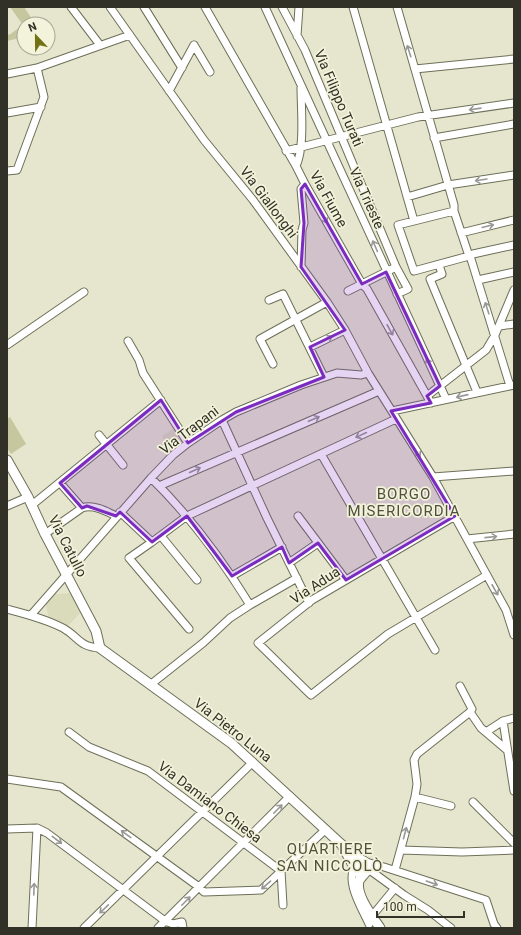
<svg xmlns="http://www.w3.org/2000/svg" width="521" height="935" font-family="Roboto,sans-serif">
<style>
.built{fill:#dadbbb}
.green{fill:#c6c79f}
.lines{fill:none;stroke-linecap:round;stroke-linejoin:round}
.minor-casing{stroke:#6e6f59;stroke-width:9}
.tertiary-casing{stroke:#6e6f59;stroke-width:11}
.minor{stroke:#fff;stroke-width:7}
.tertiary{stroke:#fff;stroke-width:9}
.oneway{stroke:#989894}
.marked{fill:#7b2cbf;fill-opacity:0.2;stroke:#7b2cbf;stroke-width:3;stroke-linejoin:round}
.labels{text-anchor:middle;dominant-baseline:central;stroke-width:3.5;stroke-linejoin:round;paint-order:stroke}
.street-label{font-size:14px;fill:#313128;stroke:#f2f3da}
.neighbourhood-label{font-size:15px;letter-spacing:1px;fill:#50503c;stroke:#f2f3da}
</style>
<rect width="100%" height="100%" fill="#e5e6cd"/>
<path class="built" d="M199,420L204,428L189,439L184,431Z
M175,428L183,442L172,450L162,436Z
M71,593L81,612L68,626L48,616L46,603L55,594Z"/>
<path class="green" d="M10,7H24L34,22L31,24H24V30L22,32L24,33V37L7,41V32L9,35L23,25Z
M10,417L26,444L11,454L7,448V419Z"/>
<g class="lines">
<g class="minor-casing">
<path id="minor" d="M71,7L100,45
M110,7L204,140L253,200L327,302L345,330L368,373L433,477L506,610L514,635
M144,7L182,68
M205,7L296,166L305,184L362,284L367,289L431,403
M265,7L446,399
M282,7L305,50L396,267L408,289L397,294
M353,7L414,221
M397,7L454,205V211L469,256L471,259L510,386
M297,36L299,7
M194,45L210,72
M415,69L514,59
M7,74L37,68L130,35
M169,91L194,45
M7,113L41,107
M434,138L514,124
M286,151L418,117L514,103
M296,166C305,147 301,109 301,87
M7,171L17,170L44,97L37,68
M407,197L448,185L514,175
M454,211L398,225L414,271L469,256L473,254L514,245
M461,233L514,220
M439,265L442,274L430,279L477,392
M301,267L302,230L304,223L301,189L305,184
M478,280L514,272
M348,291L396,267
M269,300L283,294L324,377
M500,326L514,324
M128,341L139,360L143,373L188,443
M7,345L84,292
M310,347L345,330
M273,364L260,339L327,302
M427,396L486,350L495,335L514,290
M392,411L514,385
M222,420L267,518L309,603
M99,435L123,465
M321,454L435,650
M433,477L514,471
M151,478C190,516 221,558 250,605
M60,483L82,508C93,504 106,511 116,516
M159,486L379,391
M32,505L161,400
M7,506L28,497
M120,512L152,542
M298,516L346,580
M455,516L312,600L258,643L311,695L388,634L487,575
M45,534L82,508
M161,536L197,580
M467,539L514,534
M289,563L318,543
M232,576L282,547
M7,609C26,614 46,619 63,628C79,637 79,647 100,648
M31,615L151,478L173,455L188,443L222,420L236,412L301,385L337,373L361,375L368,373
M189,629L129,558L152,542L187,516L396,419
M150,685L203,643L230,618L250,605L297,578
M460,686L472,709L470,712
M470,712L481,728L507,750
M503,721L514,791
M69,732L89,747L148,771L281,871L283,905
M486,732L503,721L514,718
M7,779L61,787L199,887L204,892L261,890L325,830
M415,797L451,806
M473,802L514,843
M7,829L37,828L47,833L165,921L173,924L182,922L183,928
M401,850L462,852L514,850
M366,862L384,867L486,900L494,924L497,928
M357,864C343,879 362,908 369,924
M368,865L371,871L404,895L428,910L451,928
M395,870L415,797L417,784L414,760L417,754L470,712
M372,916L395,888
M32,928L37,828
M84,928L253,762
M158,928L290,796"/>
</g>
<g class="tertiary-casing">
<path id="tertiary" d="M7,460L28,497L45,534L96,631L100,648L231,743L341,844C347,849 353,855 360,859C362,861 366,861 368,865C370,870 366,873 362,874L357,872L356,868L357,864L363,861
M343,847L357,872
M365,873C363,876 360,878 359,881C355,895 373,917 380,928"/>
</g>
<use href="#minor" class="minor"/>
<use href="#tertiary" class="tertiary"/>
</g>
<defs><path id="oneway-shaft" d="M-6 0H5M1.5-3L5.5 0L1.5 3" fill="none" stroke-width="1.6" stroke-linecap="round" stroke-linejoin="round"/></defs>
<g class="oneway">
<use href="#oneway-shaft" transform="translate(409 51) rotate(-108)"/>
<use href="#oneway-shaft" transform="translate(475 109) rotate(172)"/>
<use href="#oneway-shaft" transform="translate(481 180) rotate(171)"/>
<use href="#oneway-shaft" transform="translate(324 218) rotate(60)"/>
<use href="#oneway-shaft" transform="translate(488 226) rotate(-14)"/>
<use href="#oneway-shaft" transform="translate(375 246) rotate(-114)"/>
<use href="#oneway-shaft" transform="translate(487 308) rotate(-108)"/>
<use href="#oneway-shaft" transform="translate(390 330) rotate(61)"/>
<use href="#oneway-shaft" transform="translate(327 339) rotate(-27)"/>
<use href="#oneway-shaft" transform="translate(429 364) rotate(-115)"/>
<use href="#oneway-shaft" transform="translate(462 396) rotate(167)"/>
<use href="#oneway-shaft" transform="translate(314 419) rotate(-23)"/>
<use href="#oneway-shaft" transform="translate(361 435) rotate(155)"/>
<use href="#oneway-shaft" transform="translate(417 452) rotate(57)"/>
<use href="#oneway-shaft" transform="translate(195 470) rotate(-24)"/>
<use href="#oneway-shaft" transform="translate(491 537) rotate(-6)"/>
<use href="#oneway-shaft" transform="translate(495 590) rotate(61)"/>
<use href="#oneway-shaft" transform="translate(278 809) rotate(-45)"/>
<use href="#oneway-shaft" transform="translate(405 833) rotate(-75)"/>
<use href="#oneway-shaft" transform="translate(126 834) rotate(-144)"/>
<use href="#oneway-shaft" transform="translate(57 840) rotate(37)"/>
<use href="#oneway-shaft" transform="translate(432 883) rotate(19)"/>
<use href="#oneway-shaft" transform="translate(266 885) rotate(139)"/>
<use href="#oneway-shaft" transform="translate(34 889) rotate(-88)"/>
<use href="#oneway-shaft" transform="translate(186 901) rotate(-45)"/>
<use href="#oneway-shaft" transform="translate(104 909) rotate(136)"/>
</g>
<path class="marked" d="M305,184L362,284L386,272L440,386L427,396L431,403L391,411L455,516L346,580L318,543L289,563L282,547L232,576L187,516L152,542L120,512L116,516L87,506L82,508L60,483L161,400L188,443L236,412L324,377L310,347L345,330L301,267L304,223L301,189Z"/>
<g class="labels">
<g class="street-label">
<text transform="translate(339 98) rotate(67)">Via Filippo Turati</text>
<text transform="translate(367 198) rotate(66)">Via Trieste</text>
<text transform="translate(329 199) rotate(61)">Via Fiume</text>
<text transform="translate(269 202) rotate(53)">Via Giallonghi</text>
<text transform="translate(189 430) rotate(-37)">Via Trapani</text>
<text transform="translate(68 546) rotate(63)">Via Catullo</text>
<text transform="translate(315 585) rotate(-33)">Via Adua</text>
<text transform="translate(233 730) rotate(38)">Via Pietro Luna</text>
<text transform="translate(210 802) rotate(37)">Via Damiano Chiesa</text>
</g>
<g class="neighbourhood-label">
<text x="404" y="494">BORGO<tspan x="404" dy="17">MISERICORDIA</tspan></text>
<text x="330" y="849">QUARTIERE<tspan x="330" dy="17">SAN NICCOLÒ</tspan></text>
</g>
</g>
<rect width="521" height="935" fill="none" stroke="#313128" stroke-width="16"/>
<g transform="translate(36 36) rotate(338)"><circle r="19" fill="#f2f3da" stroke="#a5a593"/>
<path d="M0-3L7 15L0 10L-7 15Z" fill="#727114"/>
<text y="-6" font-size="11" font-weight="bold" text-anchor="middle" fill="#313128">N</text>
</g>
<path d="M377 911v6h87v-6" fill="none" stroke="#313128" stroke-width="2"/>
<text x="383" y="911" font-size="12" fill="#313128" stroke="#f2f3da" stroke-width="3" paint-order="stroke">100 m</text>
</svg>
